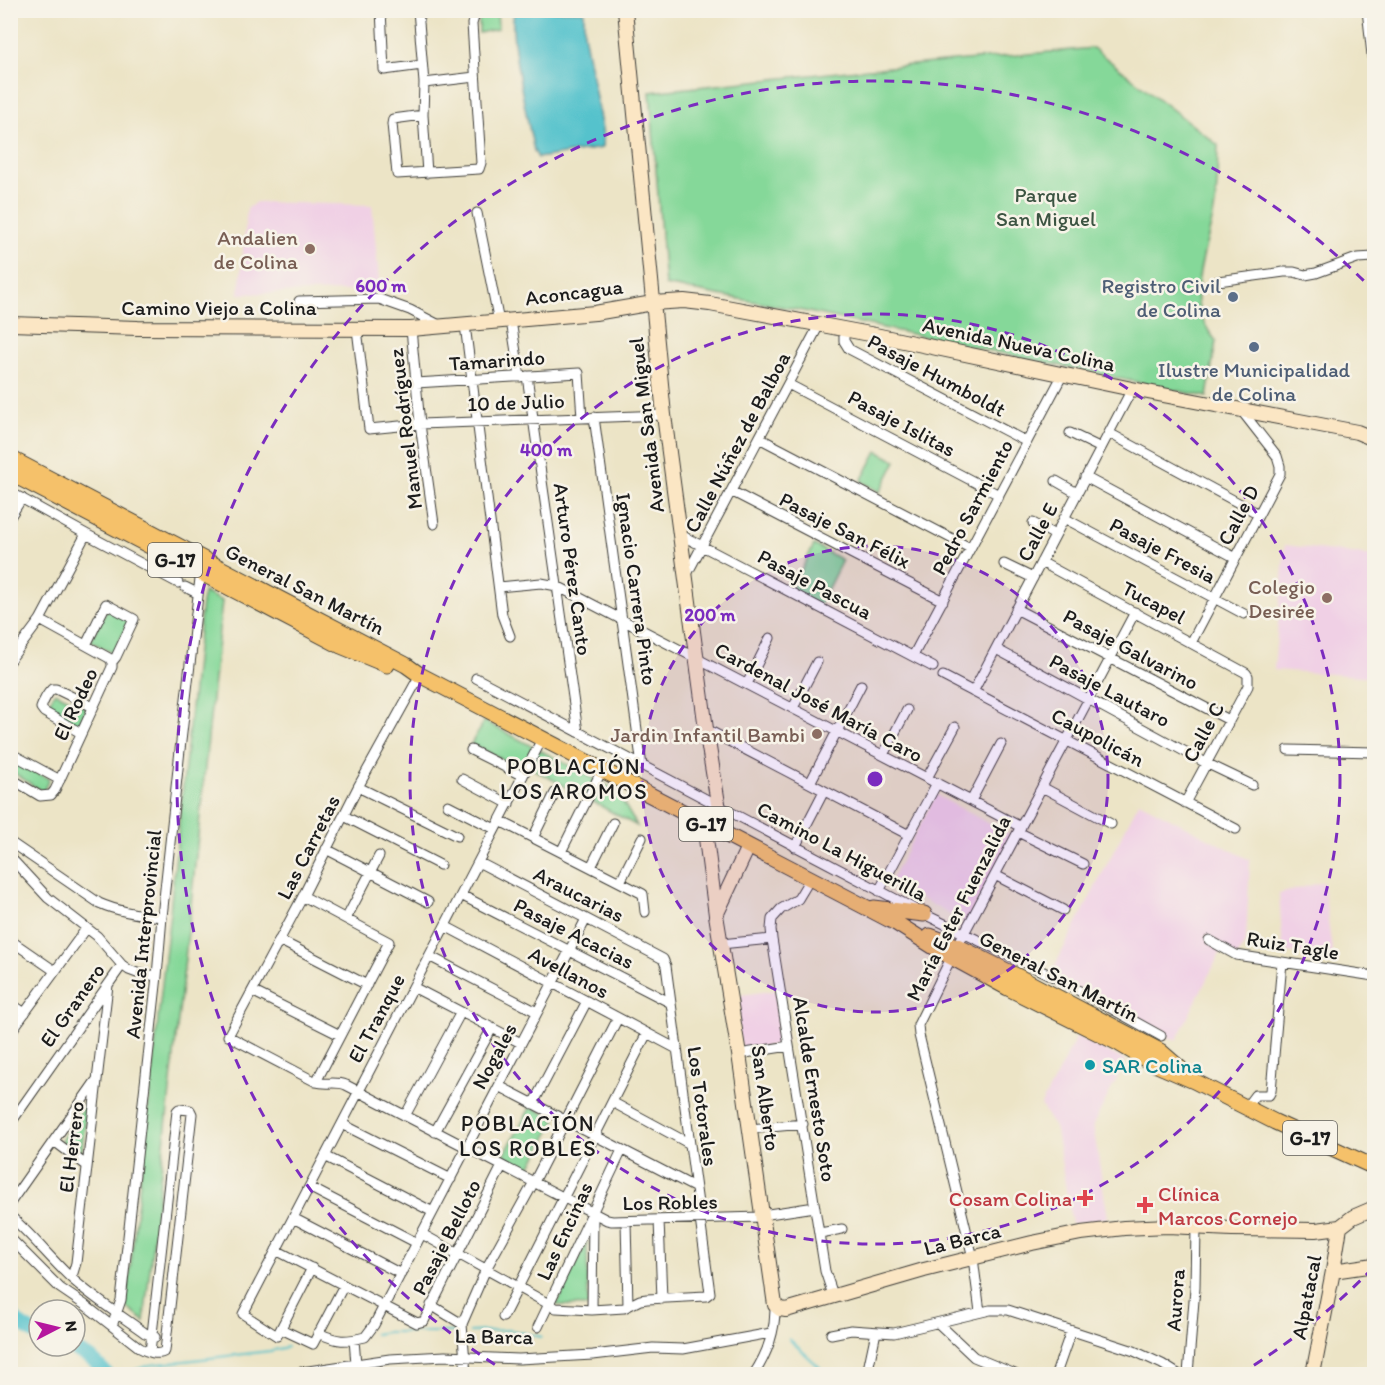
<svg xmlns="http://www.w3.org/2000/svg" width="1385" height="1385" font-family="Itim,sans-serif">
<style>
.built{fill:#f0d0e5}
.green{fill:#85d899;stroke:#507a5a;stroke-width:1.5}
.water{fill:#55c2cc;stroke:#386f74;stroke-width:1.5}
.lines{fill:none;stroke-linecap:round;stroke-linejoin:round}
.stream{stroke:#55c2cc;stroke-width:2}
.river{stroke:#55c2cc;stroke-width:14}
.street-casing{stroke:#3b3a36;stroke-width:11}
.secondary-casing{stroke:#3b3a36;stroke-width:16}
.primary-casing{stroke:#3b3a36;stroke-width:17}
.street{stroke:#fff;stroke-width:9}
.secondary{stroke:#fbe6c4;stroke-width:14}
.primary{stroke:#f5c16b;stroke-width:15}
.ring{fill:none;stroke:#7b2cbf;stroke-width:3;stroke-dasharray:10 8}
.education-dot{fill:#8d6e63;stroke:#f7f3e8;stroke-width:2}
.service-dot{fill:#5c6f8a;stroke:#f7f3e8;stroke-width:2}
.culture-dot{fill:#0f9aa8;stroke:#f7f3e8;stroke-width:2}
.health-dot{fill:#e0444e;stroke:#f7f3e8;stroke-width:2}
.labels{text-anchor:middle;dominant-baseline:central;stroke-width:5;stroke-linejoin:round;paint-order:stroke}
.shield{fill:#f7f3e8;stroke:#5e5c59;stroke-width:1.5}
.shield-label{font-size:20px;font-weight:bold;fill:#1c1c1c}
.park-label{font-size:21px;fill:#3c5442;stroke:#f7f3e8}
.education-label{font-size:21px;fill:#785e54;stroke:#f7f3e8;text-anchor:end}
.service-label{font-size:21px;fill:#4e5e75;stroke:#f7f3e8;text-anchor:end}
.street-label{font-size:21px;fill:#1c1c1c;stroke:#f7f3e8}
.culture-label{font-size:21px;fill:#0d838f;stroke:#f7f3e8;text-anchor:start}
.health-label{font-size:21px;fill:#be3a42;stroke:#f7f3e8;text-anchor:start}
.neighbourhood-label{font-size:22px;letter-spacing:1.5px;fill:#1c1c1c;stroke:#f7f3e8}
.centre{fill:#7b2cbf;stroke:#f7f3e8;stroke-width:3}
.ring-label{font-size:18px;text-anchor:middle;font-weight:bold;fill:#7b2cbf;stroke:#f7f3e8;stroke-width:5;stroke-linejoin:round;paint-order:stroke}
</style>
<rect width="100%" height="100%" fill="#f7f3e8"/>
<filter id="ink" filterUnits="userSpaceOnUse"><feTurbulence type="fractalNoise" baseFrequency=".0167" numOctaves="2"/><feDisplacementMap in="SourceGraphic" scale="12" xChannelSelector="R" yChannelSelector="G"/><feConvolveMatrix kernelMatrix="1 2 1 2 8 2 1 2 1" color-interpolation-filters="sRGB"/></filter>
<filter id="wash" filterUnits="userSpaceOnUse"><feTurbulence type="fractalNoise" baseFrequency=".008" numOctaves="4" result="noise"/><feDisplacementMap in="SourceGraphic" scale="24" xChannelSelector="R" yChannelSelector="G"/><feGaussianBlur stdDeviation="1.35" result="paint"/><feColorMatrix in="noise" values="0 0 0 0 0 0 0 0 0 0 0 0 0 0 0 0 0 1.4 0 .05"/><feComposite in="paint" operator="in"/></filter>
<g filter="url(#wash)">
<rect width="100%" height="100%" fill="#ece4c6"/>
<path class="built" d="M256,202L372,205L380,290L239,294L247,209Z
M1285,545L1374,556V677L1274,670Z
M936,795L1012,836L966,923L890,882Z
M1139,802L1250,860L1246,941L1236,959L1222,949L1176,1041L1050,975Z
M1323,882L1333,958L1283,951L1279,894Z
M778,990L786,1043L741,1050L733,996Z
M1077,1036L1126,1061L1093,1125L1108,1218L1072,1224L1056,1131L1041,1105Z"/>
<path class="green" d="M479,11H497L498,29L479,33Z
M1093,48L1218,145C1217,165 1218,187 1215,206C1210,236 1195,273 1198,303C1200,317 1208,331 1216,341L1207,397L804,311L665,285L650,92L858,70Z
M877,451L896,461L880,492L861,481Z
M814,545L842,560L819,606L790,592Z
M203,592L222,601L190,914L144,1321L126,1307L170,912Z
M107,609L129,620L114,654L90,641Z
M55,692L87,708L79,725L46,708Z
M484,721L616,790L637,826L526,765L522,769L471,744Z
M10,757L49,779L43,792L11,771Z
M89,1097L81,1155L61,1141Z
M531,1106L556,1120L528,1171L503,1157Z
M587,1241L588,1306L556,1305Z"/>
<path class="water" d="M515,10L584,11V33L603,135L602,148L538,158L534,151C529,126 506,28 515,10Z"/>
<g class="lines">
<path class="stream" d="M470,1332L510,1330L542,1337
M375,1334L387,1332H456
M789,1339L827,1374
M107,1374H108
M123,1374L150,1365L270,1351L287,1347"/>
<path class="river" d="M10,1314L21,1325L39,1336
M68,1346L92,1359L107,1374"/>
</g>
</g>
<g filter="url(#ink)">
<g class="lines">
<g class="street-casing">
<path id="street" d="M381,10L384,70L422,65
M418,10L424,83L423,115L427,173
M1367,10L1374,73
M424,83L475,77
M423,115L393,119L392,124L397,174L479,169L481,163L472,24L476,10
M477,213L499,322
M1218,281L1284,272H1294L1305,275L1316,273L1357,258L1374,257
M299,301L379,299L410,310L441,326
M511,321L520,377
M465,325L502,615L510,636
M357,329L369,429L420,424L664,415
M411,329L420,424L434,524
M844,330V341L849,349L1027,442
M527,376L578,732
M416,383L579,373L582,418
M788,384L999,495
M594,417L642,766
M1070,433L1101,448
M1109,433L1259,514
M759,438L970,548
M1085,477L1236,558
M1056,481L1077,493
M731,491L943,601
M10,492L86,534L178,583
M10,517L22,498
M1064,518L1244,614
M1033,523L1055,535
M681,535L933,667
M1041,562L1246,673L1248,676V686L1185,803
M1004,564L1033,578
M686,576L819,325
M185,587L197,593
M499,587L541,583L557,586L1021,827
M1016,609L1229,720
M40,620L109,658L112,662
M1191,643L1280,474V466L1277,456L1241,410
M996,649L1206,763L1252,785
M913,656L1063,374
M10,660L40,620L86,534
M420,675L358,787L303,896L228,1036L316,1082C326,1085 336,1081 346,1085L607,1220L612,1221L762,1217
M943,676L1236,829
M476,678L924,914L1056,978L1161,1036
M747,684L770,638
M973,692L1132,389
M793,708L817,662
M706,729L909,835
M81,733L44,712L41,708C43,702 47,694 52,689H56L93,707
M471,750L523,776
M1288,750L1374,752
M10,753L60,780
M883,755L907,710
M10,778L40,796L51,795L55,790L112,667V662L116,657L134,619L106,604L86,645
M927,778L955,727
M462,779L509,804
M810,783L861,685
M358,787L457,836
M1042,787L1111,824
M971,801L1001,744
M448,805L495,829
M344,816L440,865
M500,821L643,894L645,912
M1018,832L1083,864
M533,838L555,793
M10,842L99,903C119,912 140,915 162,917
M795,847L824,791
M326,849L428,902
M561,852L602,770
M10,857L48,898L97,936L122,965L129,970L137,973L157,976
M591,867L613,823
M995,875L1063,910
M620,882L642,838
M879,891L937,783
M461,895L671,1003
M303,896L389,942L316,1082
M346,919L379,856
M445,926L677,1049
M772,939L771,929L772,919L781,909L798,899L810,879
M961,939L1135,612
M10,940L55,971
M279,940L367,985
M1209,940L1236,955L1374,976
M721,944L772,939L825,1271L833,1295
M953,954L918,1025L919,1035L973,1258L980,1312
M429,956L537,1012
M413,987L521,1043
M252,991L340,1035
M10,1003L25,1013
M10,1033L86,929
M739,1054L789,1046
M499,1086L696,1188
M612,1102L690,1144
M533,1104L587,1001
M1246,1107L1255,1095H1269L1271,1091L1282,962
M405,1116L461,1012
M10,1124L122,965
M342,1124L451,1179
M750,1129L803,1124
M435,1132L492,1028
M54,1141L86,1165
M325,1156L433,1212
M309,1187L417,1243
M10,1203L95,1082
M762,1215L815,1207
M10,1216C32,1235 49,1257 70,1277C93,1298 120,1315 145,1333L155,1337
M293,1218L401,1274
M659,1220L662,1299
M626,1221L628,1306
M820,1233L842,1229
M422,1234L556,1308L592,1310L624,1308L640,1300L647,1299L706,1296L710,1293L666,966L663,959L478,862
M10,1238L60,1288L85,1305L140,1348C147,1352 158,1356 165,1351L192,1114L190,1110L179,1109L177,1111L150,1352
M276,1250L417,1323L424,1321L502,1166
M312,1268L277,1336L243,1314L542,739
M70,1276L73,1273L76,1263L108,985
M431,1305L462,1324
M592,1310L593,1215
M503,1317L647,1033
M938,1323L974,1357L1015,1374
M112,1326L121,1300L157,976L162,917L180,750L201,570
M538,1327L622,1150
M281,1329L313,1344L344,1285
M318,1333C339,1342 344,1342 365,1337L374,1325L586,919
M831,1334L851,1330L894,1333L990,1310H1008L1134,1351L1162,1364L1178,1374
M354,1340L356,1364
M288,1374L390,1359L445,1356L519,1359L593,1355L653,1348L683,1349L771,1333
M466,1374L462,1324L486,1269L534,1182L618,1018
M754,1374C767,1354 776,1330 775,1305
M867,1374L876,1332
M1056,1374L1071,1331
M1188,1374L1195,1288L1196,1228"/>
</g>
<g class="secondary-casing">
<path id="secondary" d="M625,10L664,415L706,729L723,834
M10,324L138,328L411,329L595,313L653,303L684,301L710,304L875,335L1132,389L1357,432L1374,439
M704,823L716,915L739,1054L775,1305L780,1309L786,1310L924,1270L1032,1243L1081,1233L1124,1228L1168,1226L1232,1229L1316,1230L1340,1227L1353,1217L1374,1208
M716,915L748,847
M1333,1271L1374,1265
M1313,1374L1333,1271L1340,1227"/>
</g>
<g class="primary-casing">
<path id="primary" d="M10,458L406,665L420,675L896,923L942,952L1008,988L1118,1043L1150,1062L1194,1081L1275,1122L1374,1167
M10,473L341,646L387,665
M874,908L924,914
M930,936L957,946L1015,975L1160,1051L1183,1071"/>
</g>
<use href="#street" class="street"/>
<use href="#secondary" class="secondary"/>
<use href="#primary" class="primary"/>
</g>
</g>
<circle cx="875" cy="779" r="233" fill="#7b2cbf" fill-opacity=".12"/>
<g class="ring">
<circle cx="875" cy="779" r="233"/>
<circle cx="875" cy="779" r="465"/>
<path d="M1373 1268A698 698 0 0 1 1240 1374M510 1374A698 698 0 1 1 1373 290"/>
</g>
<g class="education-dot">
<circle cx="310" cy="249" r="6"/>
<circle cx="1327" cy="598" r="6"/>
<circle cx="817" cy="734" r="6"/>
</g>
<g class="service-dot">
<circle cx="1233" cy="297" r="6"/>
<circle cx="1254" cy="347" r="6"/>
</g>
<circle class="culture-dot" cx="1090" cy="1065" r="6"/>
<g class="health-dot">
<path d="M1082 1189h6v6h6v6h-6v6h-6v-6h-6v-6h6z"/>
<path d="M1142 1196h6v6h6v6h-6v6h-6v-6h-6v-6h6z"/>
</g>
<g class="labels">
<g class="shield">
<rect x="148" y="543" width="54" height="34" rx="4.5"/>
<rect x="679" y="807" width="54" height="34" rx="4.5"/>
<rect x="1283" y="1121" width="54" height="34" rx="4.5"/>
</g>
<g class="shield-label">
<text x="175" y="560">G-17</text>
<text x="706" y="824">G-17</text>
<text x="1310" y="1138">G-17</text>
</g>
<g class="park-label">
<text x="1046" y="194">Parque<tspan x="1046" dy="24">San Miguel</tspan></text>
</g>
<g class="education-label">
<text x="298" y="237">Andalien<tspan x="298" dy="24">de Colina</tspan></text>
<text x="1315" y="586">Colegio<tspan x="1315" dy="24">Desirée</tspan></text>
<text x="805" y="734">Jardin Infantil Bambi</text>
</g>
<g class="service-label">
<text x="1221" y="285">Registro Civil<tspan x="1221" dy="24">de Colina</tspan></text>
<text x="1254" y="369" text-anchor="middle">Ilustre Municipalidad<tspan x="1254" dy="24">de Colina</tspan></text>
</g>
<g class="street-label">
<text transform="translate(574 292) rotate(-7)">Aconcagua</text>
<text x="219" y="307">Camino Viejo a Colina</text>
<text transform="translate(1019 344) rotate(12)">Avenida Nueva Colina</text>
<text transform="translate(497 360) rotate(-4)">Tamarindo</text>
<text transform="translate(937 375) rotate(28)">Pasaje Humboldt</text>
<text transform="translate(516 402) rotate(-2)">10 de Julio</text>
<text transform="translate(902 423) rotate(28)">Pasaje Islitas</text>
<text transform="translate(646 425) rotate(-97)">Avenida San Miguel</text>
<text transform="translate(405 429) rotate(-97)">Manuel Rodríguez</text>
<text transform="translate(737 442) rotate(-62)">Calle Núñez de Balboa</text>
<text transform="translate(972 507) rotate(-62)">Pedro Sarmiento</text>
<text transform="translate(1238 515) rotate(-62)">Calle D</text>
<text transform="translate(845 530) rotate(27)">Pasaje San Félix</text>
<text transform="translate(1037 532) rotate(-62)">Calle E</text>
<text transform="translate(1163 550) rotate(28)">Pasaje Fresia</text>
<text transform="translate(573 569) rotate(82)">Arturo Pérez Canto</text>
<text transform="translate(815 584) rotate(28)">Pasaje Pascua</text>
<text transform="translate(305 589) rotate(27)">General San Martín</text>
<text transform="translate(637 589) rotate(82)">Ignacio Carrera Pinto</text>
<text transform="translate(1154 602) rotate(28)">Tucapel</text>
<text transform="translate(1131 649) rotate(28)">Pasaje Galvarino</text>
<text transform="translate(1110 690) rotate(28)">Pasaje Lautaro</text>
<text transform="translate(819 702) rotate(28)">Cardenal José María Caro</text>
<text transform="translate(75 704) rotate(-65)">El Rodeo</text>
<text transform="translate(1203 732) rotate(-62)">Calle C</text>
<text transform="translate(1098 737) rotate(28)">Caupolicán</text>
<text transform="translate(308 847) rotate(-63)">Las Carretas</text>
<text transform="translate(842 851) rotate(28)">Camino La Higuerilla</text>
<text transform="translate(579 894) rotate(27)">Araucarias</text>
<text transform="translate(958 908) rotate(-63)">María Ester Fuenzalida</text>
<text transform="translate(574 933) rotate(27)">Pasaje Acacias</text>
<text transform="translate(143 934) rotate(-84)">Avenida Interprovincial</text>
<text transform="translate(1293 945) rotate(9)">Ruiz Tagle</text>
<text transform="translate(569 972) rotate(28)">Avellanos</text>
<text transform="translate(1059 976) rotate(27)">General San Martín</text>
<text transform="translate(72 1005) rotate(-55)">El Granero</text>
<text transform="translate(376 1018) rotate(-62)">El Tranque</text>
<text transform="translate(494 1056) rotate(-62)">Nogales</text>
<text transform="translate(815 1089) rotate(81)">Alcalde Ernesto Soto</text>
<text transform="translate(766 1098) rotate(82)">San Alberto</text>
<text transform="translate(703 1106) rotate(82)">Los Totorales</text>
<text transform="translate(71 1147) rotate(-83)">El Herrero</text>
<text transform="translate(670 1202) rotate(-1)">Los Robles</text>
<text transform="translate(564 1231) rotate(-65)">Las Encinas</text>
<text transform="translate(446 1237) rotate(-63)">Pasaje Belloto</text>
<text transform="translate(962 1239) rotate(-14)">La Barca</text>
<text transform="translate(1306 1297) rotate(-79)">Alpatacal</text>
<text transform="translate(1175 1300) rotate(-86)">Aurora</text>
<text transform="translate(494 1336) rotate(1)">La Barca</text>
</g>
<g class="culture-label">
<text x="1102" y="1065">SAR Colina</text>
</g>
<g class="health-label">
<text x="1158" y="1193">Clínica<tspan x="1158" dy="24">Marcos Cornejo</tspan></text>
<text x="1072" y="1198" text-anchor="end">Cosam Colina</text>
</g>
<g class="neighbourhood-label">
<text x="574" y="766">POBLACIÓN<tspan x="574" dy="25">LOS AROMOS</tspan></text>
<text x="528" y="1123">POBLACIÓN<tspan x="528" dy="25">LOS ROBLES</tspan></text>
</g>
</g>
<circle cx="875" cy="779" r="9" class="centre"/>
<g class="ring-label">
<text x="381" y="292">600 m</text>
<text x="546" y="456">400 m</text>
<text x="710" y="621">200 m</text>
</g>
<rect width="1385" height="1385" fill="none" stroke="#f7f3e8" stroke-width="36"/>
<g transform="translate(57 1328) rotate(83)"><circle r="28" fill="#f7f3e8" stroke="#9f9d96" stroke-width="1.5"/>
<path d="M0-4.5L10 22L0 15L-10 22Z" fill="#b5179e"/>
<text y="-9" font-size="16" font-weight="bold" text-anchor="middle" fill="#1c1c1c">N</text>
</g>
</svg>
